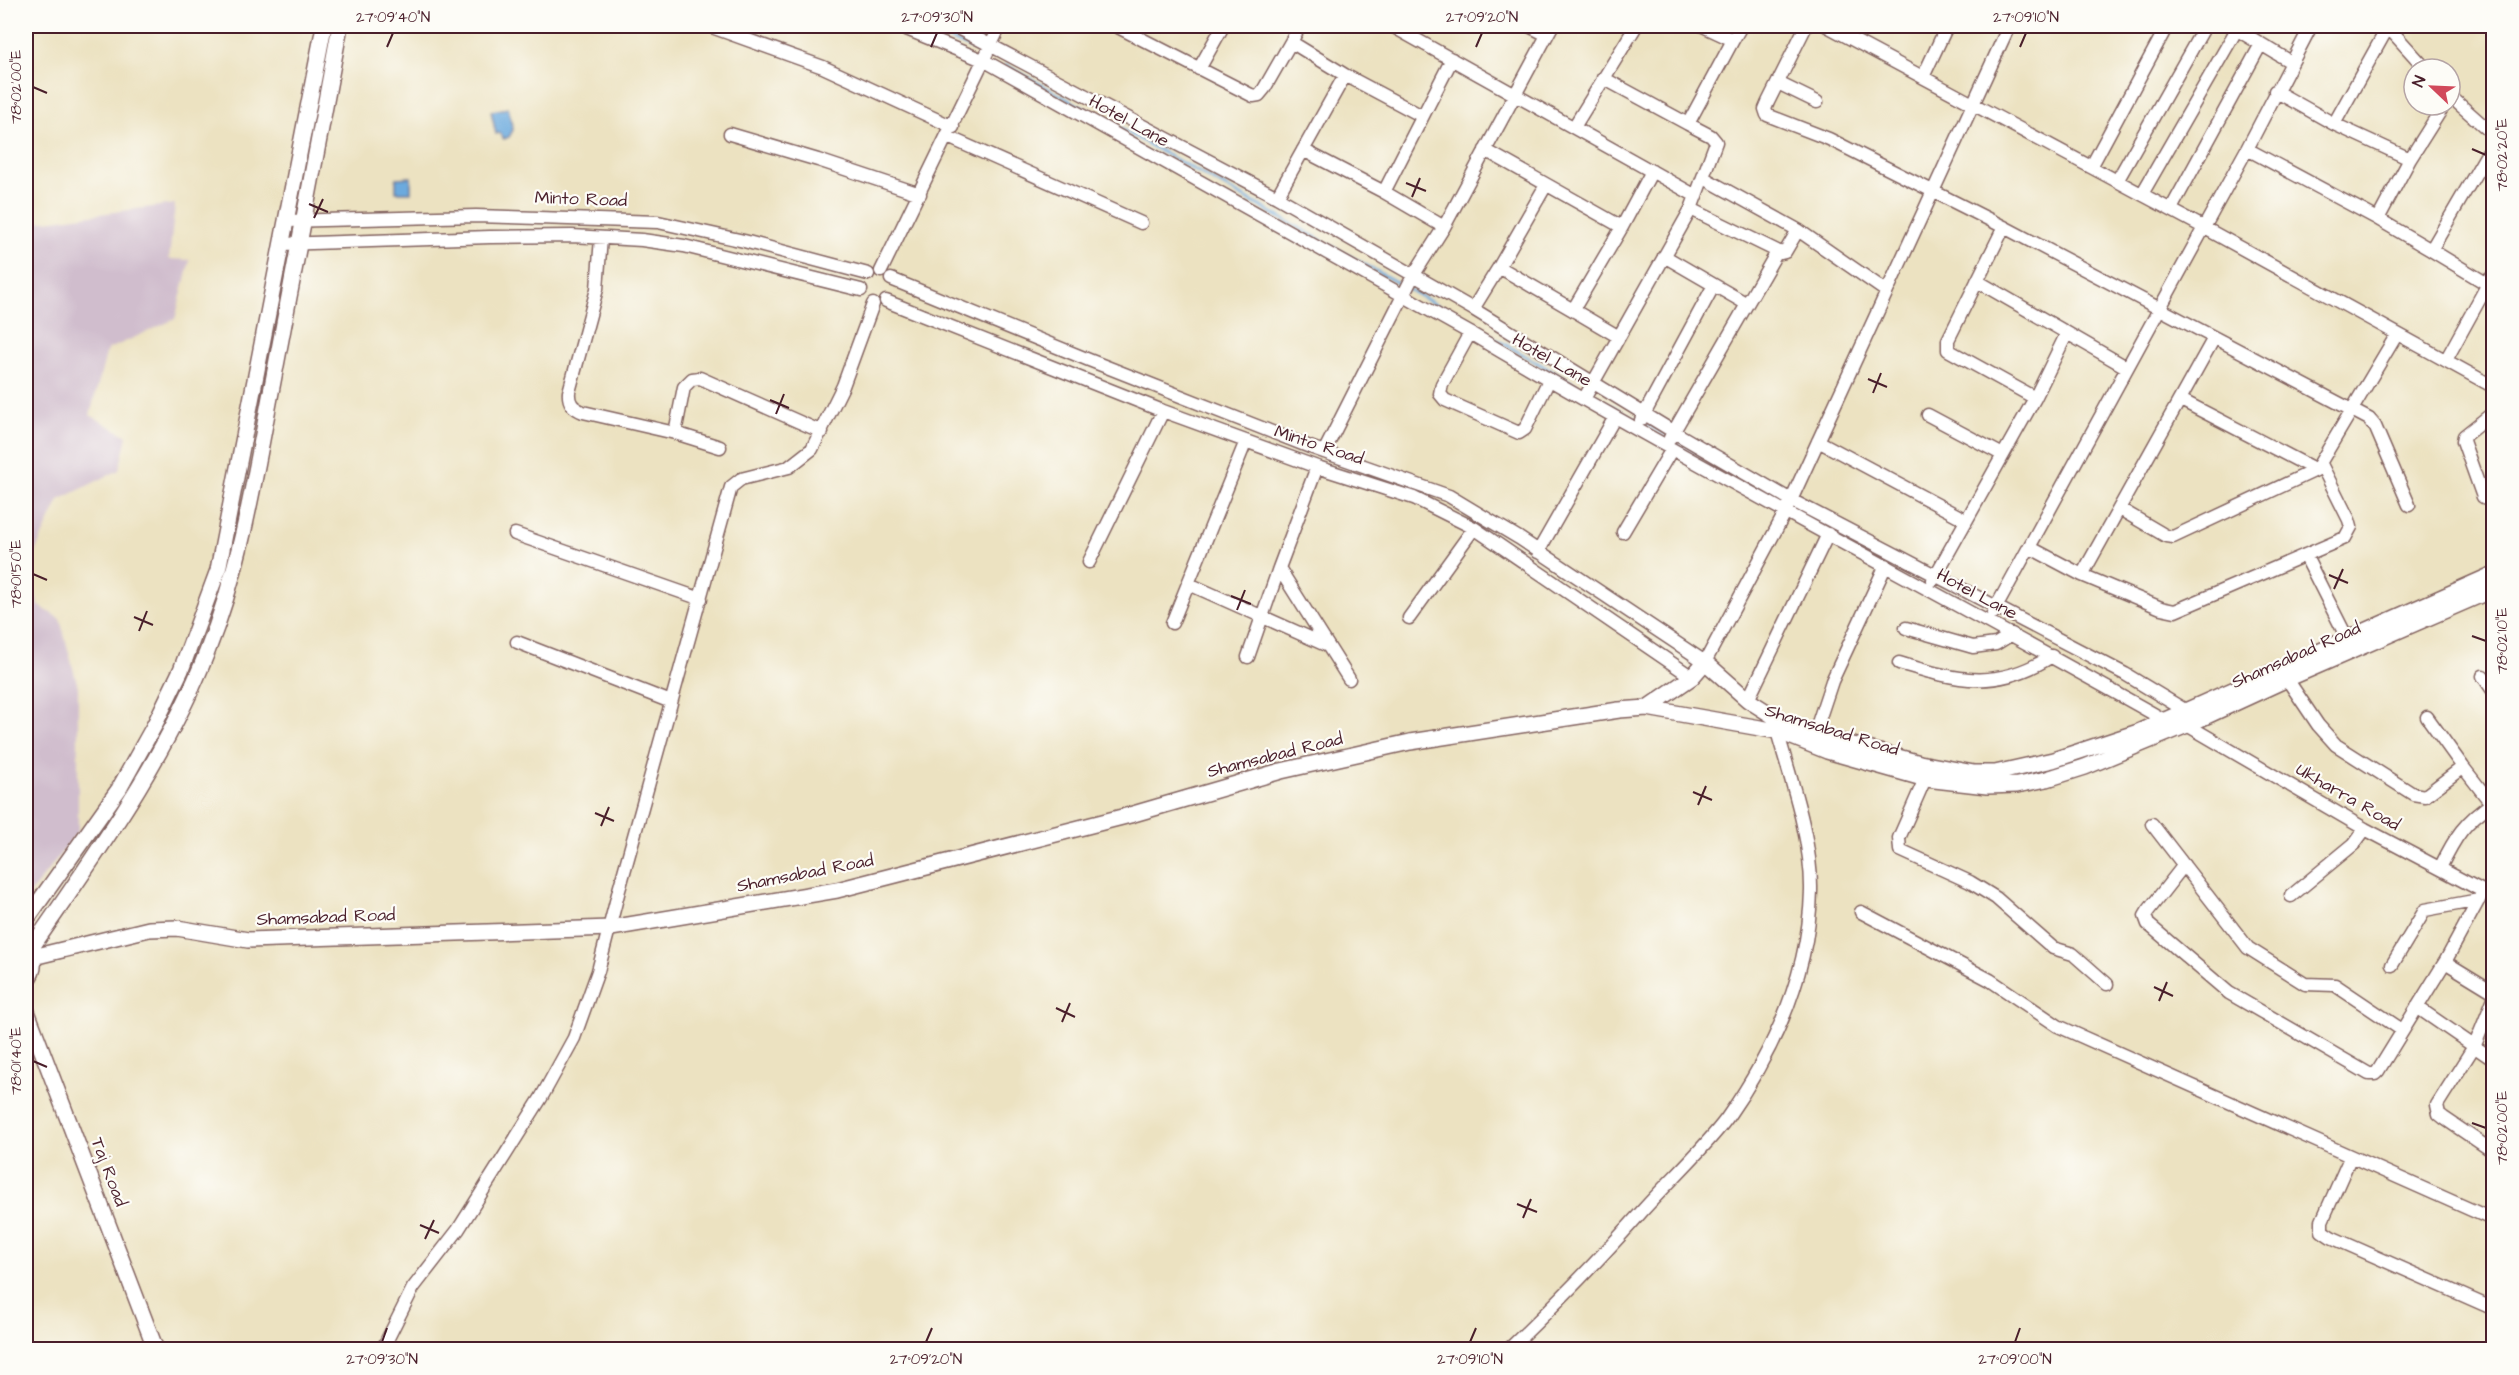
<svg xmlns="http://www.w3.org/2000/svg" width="2519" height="1375" font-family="'Architects Daughter',sans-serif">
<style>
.industrial{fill:#d0bdcd}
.water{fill:#6caade;stroke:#5b6484;stroke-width:1.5}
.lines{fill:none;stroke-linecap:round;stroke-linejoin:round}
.stream{stroke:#6caade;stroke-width:3}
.minor-casing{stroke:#836360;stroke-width:15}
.major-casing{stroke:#836360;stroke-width:18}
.minor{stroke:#fff;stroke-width:12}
.major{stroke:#fff;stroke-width:15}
.ticks{fill:none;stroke:#4a1f2b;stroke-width:2}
.labels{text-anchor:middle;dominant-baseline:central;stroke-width:4.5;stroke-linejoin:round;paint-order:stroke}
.street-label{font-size:18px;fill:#4a1f2b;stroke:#fdfcf7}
.neatline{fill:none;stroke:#4a1f2b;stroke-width:2}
.ticks-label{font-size:15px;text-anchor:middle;fill:#4a1f2b}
</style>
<rect width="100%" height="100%" fill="#fdfcf7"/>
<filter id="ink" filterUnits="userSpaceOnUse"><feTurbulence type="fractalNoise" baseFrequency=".0167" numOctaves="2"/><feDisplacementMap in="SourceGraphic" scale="12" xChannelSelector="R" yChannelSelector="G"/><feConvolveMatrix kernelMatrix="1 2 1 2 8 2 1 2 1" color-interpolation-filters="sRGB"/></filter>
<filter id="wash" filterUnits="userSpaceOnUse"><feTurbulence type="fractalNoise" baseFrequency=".008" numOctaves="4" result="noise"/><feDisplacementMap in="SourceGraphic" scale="24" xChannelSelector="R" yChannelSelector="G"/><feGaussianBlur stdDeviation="1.35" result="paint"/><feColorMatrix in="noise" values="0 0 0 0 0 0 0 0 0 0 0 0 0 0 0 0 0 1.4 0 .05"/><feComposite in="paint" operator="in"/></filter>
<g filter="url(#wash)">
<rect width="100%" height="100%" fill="#ece2c1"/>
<path class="industrial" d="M175,204L169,259L190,260L175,319L107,350L90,415L127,436L119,470L59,500L29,565L38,605L60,619L78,687V831L26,899V219L31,223Z"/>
<path class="water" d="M508,108L513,130L509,137L504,139L499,133L496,134L491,111Z
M411,177V192H396V178Z"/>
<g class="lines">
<path class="stream" d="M918,26L978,51
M1006,65L1403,286
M1408,289L1585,390
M1591,394L1637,420
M1643,423L1666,436
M1672,440L1786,505
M1792,508L1830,529"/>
</g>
</g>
<g filter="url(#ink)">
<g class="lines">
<g class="minor-casing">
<path id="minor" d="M709,26L823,67L953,127
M899,26L985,61L1470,333C1698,469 1935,590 2166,721L2187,725L2365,829L2494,897
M954,26L1277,197L1473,309L1674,432L1791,500L2125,674L2188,712L2191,716
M1116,26L1253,96L1259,95L1264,89L1300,26
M1392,26L1696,196
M1529,26L1547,35
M1806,26L1768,102L1765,109L1767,115L1829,139L2004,227L2369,419L2375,426L2409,505
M1827,26L2203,227L2494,387
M2231,26L2291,62
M2389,26L2388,27L2426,69
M2388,27L2334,124L2410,159
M1733,40L1741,26
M1291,42L1345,75L1422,116
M1199,69L1223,26
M1923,77L1947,26
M1603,78L1688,124L1733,40L1703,26
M1778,83L1817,102
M2275,91L2334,124
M2450,96L2494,135
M1574,127L1636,26
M730,134L818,160L920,194
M948,137L1141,223
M2494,142L2431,250L2494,288
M2247,149L2378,219L2431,250
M1303,150L1384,192
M1485,150L1622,227L1652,171
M2091,167L2167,26
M1704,178L1798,230L1886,291
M2117,181L2205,26
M1546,185L1499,267L1573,310
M2142,194L2237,29
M1277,197L1345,75
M1691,209L1781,253L1785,252L1798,230
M2171,209L2261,44
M2378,219L2410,159L2444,105
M286,221L476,216L658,222L744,241L868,274
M1444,227L1384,192L1452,59
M2004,227L1948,340V350L2035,398L2067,333
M601,238L597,289L569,392C568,403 573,408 583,412L675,433L720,447
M282,244L490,237L572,236L642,240L684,246L861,290
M881,271L1000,26
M891,279L1089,360L1310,447L1449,496L1519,538L1705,662L1786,511L2009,26
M1977,281L2126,367
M1714,285L1747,304
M886,301L1163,411L1317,467L1414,498L1474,528L1692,677
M1473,309L1499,267
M1470,333L1442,384L1440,394L1445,400L1519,433L1525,429L1549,380
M1619,337L1573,310L1622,227
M2446,360L2494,273
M1584,399L1691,209L1716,142L1711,136L1688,124
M2181,400L2316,470L2397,334
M2494,412L2464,436L2463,441L2483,497L2489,499L2494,497
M1928,415L2003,455
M1641,420L1714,285L1664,256
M675,433L684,387L692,379L700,378L822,432
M1670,438L1777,252
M1818,441L1966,520
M1324,452L1413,276L1444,227L1552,26
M2120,509L2166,536L2173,537L2316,470
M1623,532L1672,449
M515,534L701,599
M2029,547L2082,575L2161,608L2175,611L2345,538L2351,527L2349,520L2321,464
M1538,552L1615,417
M2305,555L2347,638
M1089,562L1163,411
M1279,568L1349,679
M2082,575L2214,338
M1933,580L2035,398
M1189,584L1328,646
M1993,613L2247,149L2311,26
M1409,618L1474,528
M1172,623L1246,441
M1906,628L1973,647L1996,644L2012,634
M517,642L671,702
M1248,657L1279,568L1317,467
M1899,663C1959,681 1997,691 2052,656
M2483,676L2494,692
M2287,679L2318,725L2336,745L2413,794L2425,796L2463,767L2491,803
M1748,700L1828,534
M2427,717L2463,767
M1814,735L1832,681L1886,565
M1928,772L1899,838L1900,850L1970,882L1996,898L2053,948L2073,954L2107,984
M2152,824L2248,948L2305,984L2335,985L2402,1030
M2184,865L2148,911L2145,916L2148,924L2229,993L2369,1074H2375L2378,1071L2445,962L2483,892
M2440,868C2455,837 2464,822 2494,802
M2291,896L2354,844L2365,829
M1861,912L1990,980L2058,1026L2494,1220
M2445,962L2494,992
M2392,965L2425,910L2479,900
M2494,998L2475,1045L2437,1105L2439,1114L2444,1118L2494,1152
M2417,1007L2494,1060
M2350,1158L2322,1221V1231L2331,1237L2494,1309
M382,1350L413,1288L458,1230L541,1098L574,1038L598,971L619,890L731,487L741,479L789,467L812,449L843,386L873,304
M1508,1350C1555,1305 1601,1258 1644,1209C1670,1180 1705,1148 1727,1118C1774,1051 1809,974 1811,891C1812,840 1791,780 1777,731L1779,726"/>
</g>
<g class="major-casing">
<path id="major" d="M1647,708L1692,677L1705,662L1748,700L1781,721L1808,733L1920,763L1974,773H1995L2053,760L2138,732L2494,574
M26,920L119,789L154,726L181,670L218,570L324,26
M30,950C95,855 165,760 207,652C241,566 254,481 271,392C295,270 317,148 340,26
M33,957L149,929L177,928L248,940L611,928L837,890L1130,815L1281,771L1410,742L1619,710L1647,708L1777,731L1827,751L1926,779L1987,786L2017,785L2047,779L2085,767L2187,725L2287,679L2494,589
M26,981C35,971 35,961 30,950
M26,1009L156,1350"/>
</g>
<use href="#minor" class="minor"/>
<use href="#major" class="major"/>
</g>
</g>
<path class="ticks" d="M387,47L393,33M931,47L937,33M1476,47L1482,33M2020,47L2026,33M33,87L47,93M2472,149L2486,155M1406,183L1426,191M1412,197L1420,178M309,204L328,212M314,218L323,199M1868,379L1887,387M1873,393L1881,373M770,400L789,408M776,414L784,394M33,574L47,580M2329,575L2348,583M2334,589L2343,569M1231,596L1251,604M1237,610L1245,590M134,617L153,625M139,631L147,611M2472,636L2486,641M1693,792L1712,800M1698,805L1706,786M595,813L614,821M601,826L609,807M2154,987L2173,996M2159,1001L2167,982M1056,1008L1075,1017M1062,1022L1070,1003M33,1061L47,1067M2472,1123L2486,1128M1517,1204L1537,1212M1523,1218L1531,1199M420,1225L439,1233M425,1239L434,1220M382,1342L387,1328M926,1342L932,1328M1470,1342L1476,1328M2015,1342L2020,1328"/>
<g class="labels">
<g class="street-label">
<text transform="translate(1129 121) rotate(29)">Hotel Lane</text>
<text transform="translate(581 199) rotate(2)">Minto Road</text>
<text transform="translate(1552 360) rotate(30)">Hotel Lane</text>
<text transform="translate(1319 445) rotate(18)">Minto Road</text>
<text transform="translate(1977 594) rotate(28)">Hotel Lane</text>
<text transform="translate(2296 655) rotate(-24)">Shamsabad Road</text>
<text transform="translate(1832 730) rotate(17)">Shamsabad Road</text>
<text transform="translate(1275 755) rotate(-14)">Shamsabad Road</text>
<text transform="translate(2348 797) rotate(30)">Ukharra Road</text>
<text transform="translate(805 873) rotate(-11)">Shamsabad Road</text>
<text transform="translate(326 917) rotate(-2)">Shamsabad Road</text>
<text transform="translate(109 1172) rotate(69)">Taj Road</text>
</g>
</g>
<rect width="2519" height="1375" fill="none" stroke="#fdfcf7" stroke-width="66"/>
<g transform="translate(2432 87) rotate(293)"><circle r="28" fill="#fdfcf7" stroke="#b5a4a5" stroke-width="1.5"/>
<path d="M0-4.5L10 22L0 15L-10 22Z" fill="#d1495b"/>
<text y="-9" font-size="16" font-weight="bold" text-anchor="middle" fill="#4a1f2b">N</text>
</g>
<rect x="33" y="33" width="2453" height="1309" class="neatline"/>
<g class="ticks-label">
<text x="393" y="22">27°09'40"N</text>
<text x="937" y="22">27°09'30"N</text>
<text x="1482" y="22">27°09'20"N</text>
<text x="2026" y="22">27°09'10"N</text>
<text transform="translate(16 87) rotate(-90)" y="5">78°02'00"E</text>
<text transform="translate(2502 155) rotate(-90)" y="5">78°02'20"E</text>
<text transform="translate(16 574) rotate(-90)" y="5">78°01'50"E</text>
<text transform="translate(2502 641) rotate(-90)" y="5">78°02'10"E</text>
<text transform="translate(16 1061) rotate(-90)" y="5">78°01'40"E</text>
<text transform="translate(2502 1128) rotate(-90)" y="5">78°02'00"E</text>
<text x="382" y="1364">27°09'30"N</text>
<text x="926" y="1364">27°09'20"N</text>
<text x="1470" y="1364">27°09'10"N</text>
<text x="2015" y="1364">27°09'00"N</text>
</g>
</svg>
